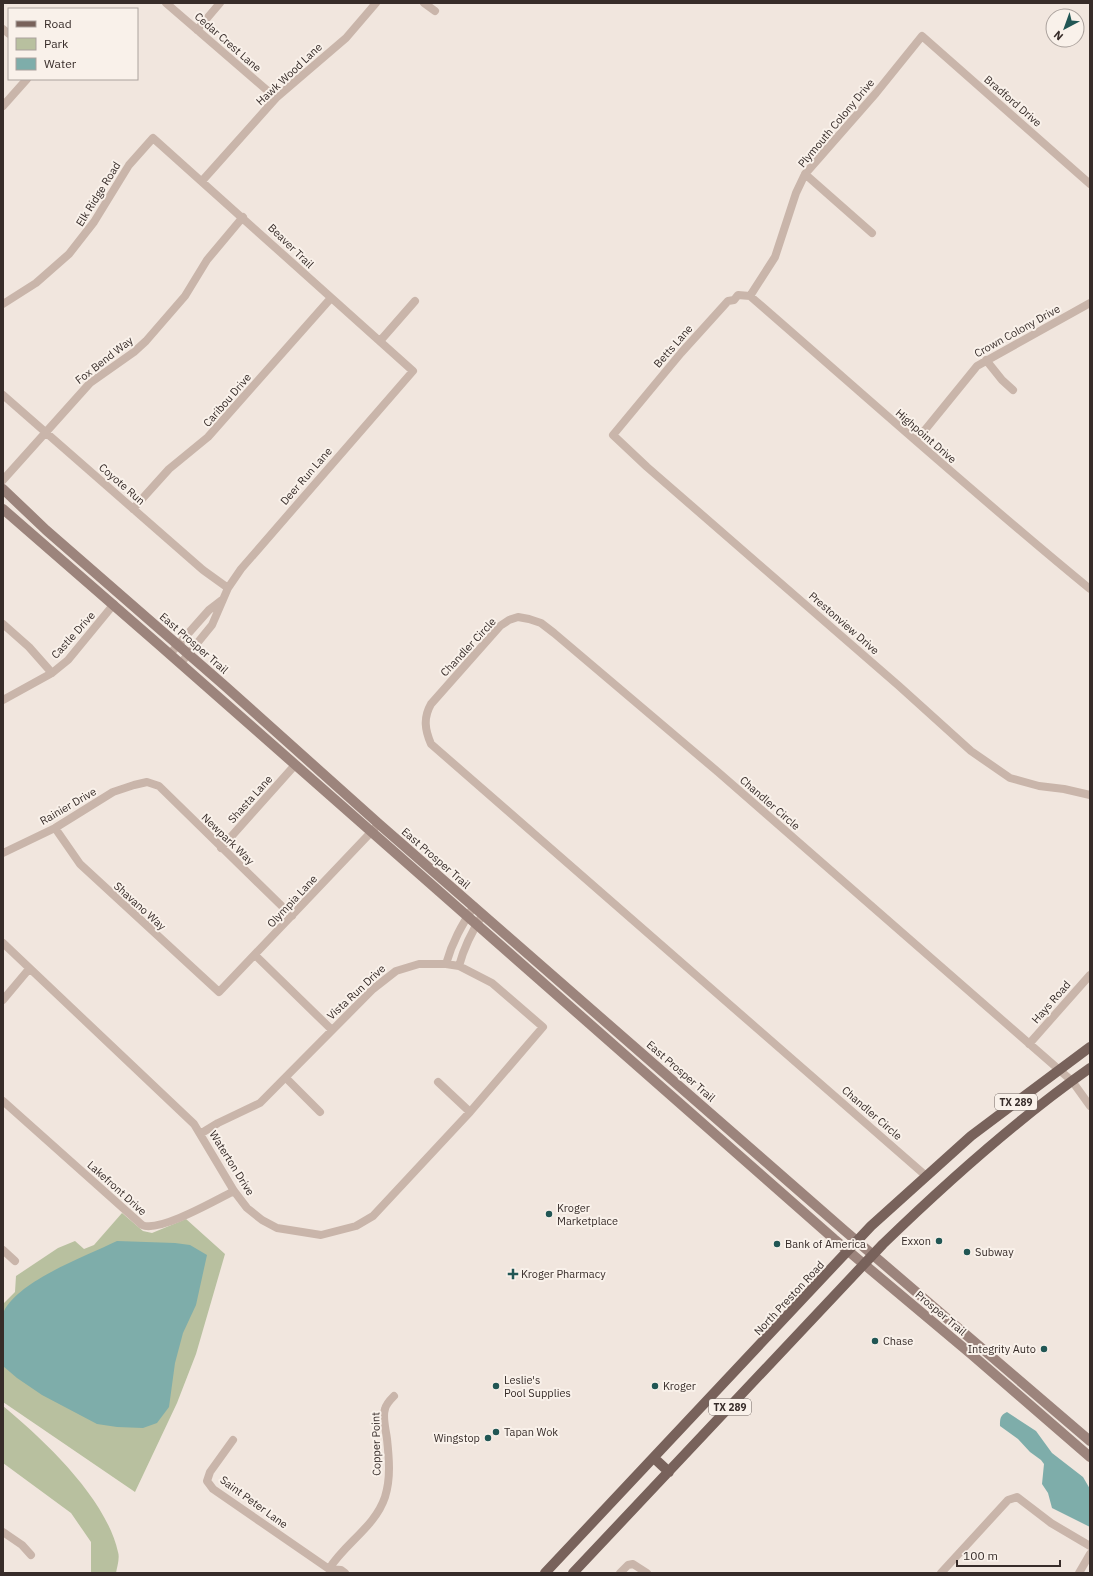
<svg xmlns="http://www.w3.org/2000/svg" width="1093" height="1576" font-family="'IBM Plex Sans',sans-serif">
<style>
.green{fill:#b8c09f}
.water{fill:#7eadaa}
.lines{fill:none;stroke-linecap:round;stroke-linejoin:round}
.minor{stroke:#c9b5aa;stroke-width:8}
.secondary{stroke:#9c847c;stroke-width:10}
.primary{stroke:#78625b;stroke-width:10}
.poi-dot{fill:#215654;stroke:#f9f1ea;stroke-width:1.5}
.labels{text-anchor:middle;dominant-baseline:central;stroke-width:4;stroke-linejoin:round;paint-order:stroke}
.shield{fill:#f9f1ea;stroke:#716763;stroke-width:1}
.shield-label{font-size:10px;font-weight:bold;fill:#372c29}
.street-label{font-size:11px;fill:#372c29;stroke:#f9f1ea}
.poi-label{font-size:11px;fill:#372c29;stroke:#f9f1ea;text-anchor:start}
</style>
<rect width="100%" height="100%" fill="#f1e6de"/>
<path class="green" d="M122,1213L143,1231L152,1233L186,1219L225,1254L196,1354L177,1403L135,1492L3,1402V1304L15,1292L16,1276L58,1248L75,1241L84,1249L94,1245Z
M3,1406C44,1440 106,1498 118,1552C120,1558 117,1567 116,1573H91V1542L71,1513L3,1463Z"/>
<path class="water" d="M117,1241L175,1243L190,1245L207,1255L196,1305L183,1333L175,1363L169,1407L157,1423L143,1428L117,1427L97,1424L42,1395L17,1378L3,1366C3,1356 1,1317 4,1311C20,1280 86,1256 117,1241Z
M1007,1412L1036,1431L1052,1453L1083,1477L1090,1489V1527L1052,1508L1048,1493L1042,1484L1044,1464L1041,1460L1030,1452L1018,1439L1000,1426C1000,1419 1000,1415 1007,1412Z"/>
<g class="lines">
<path class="minor" d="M166,3L276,98
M424,3L435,11
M3,29L9,34
M197,30L220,3
M3,106L27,79
M805,174L872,233
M202,181L276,98L346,38L376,3
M750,296L775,257L796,193L805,174L876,93L922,36L1090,184
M3,304L36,283L69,254L94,222L129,165L153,138L413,371L241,569L228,588L212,625L181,663
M380,341L415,301
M986,360L1002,380L1013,390
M3,395L203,570L228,588
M916,441L977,366L1090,303
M3,480L90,383L134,352L146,341L185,296L207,260L243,217
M133,509L169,469L208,437L331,298
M1090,589C974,494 863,394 750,296L738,295L734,300L728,301L681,353L613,435L647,467L899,686L971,751L1010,778L1039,786L1064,789L1090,795
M3,624L29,647L52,673
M170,654L209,610L222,600
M3,700L52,673L68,660L114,604
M55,828L80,864L219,992L376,827
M221,848L295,765
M3,853L55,828L113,792L134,785L147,782L159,786L292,916
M3,943L194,1124L234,1191L247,1208L262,1220L277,1228L321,1235L356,1226L373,1216L470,1112L543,1027L492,983L459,966L446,964H419L396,971L373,989L260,1103L218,1123L200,1134
M255,955L332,1030
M446,964C452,942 462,925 474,906
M459,966C464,947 472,931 483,914
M3,1000L29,969
M1029,1044L1090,975
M286,1078L320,1112
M438,1082L470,1112
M3,1101L142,1225C159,1233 216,1200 234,1191
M925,1175L431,744C425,730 423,718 431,704L500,626L509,620L518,617L529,619L541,623L554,633L718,772L1072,1081L1090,1106
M3,1250L15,1261
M233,1440L210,1472L207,1481L213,1489L329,1569L341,1570L345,1573
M3,1532L22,1545L31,1555
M329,1569C345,1543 375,1527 385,1497C391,1478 389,1458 387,1439C386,1430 382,1417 385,1409C386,1404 391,1399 394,1396
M620,1573L628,1565L633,1564L647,1573
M941,1573L1008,1500L1017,1497L1051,1523L1090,1546
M1079,1573L1090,1554"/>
<path class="secondary" d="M3,489L46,530L225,686L379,824L845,1231L1090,1441
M3,509L157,643L834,1239L971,1354L1090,1457"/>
<path class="primary" d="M654,1458L669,1472
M545,1573L871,1226L971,1136L1090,1047
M573,1573L883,1244C948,1181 1016,1120 1090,1068"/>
</g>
<g class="poi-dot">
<circle cx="549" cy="1214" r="4"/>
<circle cx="939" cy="1241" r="4"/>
<circle cx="777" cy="1244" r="4"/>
<circle cx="967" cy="1252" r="4"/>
<path d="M511 1268h4v4h4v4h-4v4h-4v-4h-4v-4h4z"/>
<circle cx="875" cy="1341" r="4"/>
<circle cx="1044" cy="1349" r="4"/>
<circle cx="496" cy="1386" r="4"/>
<circle cx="655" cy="1386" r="4"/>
<circle cx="496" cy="1432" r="4"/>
<circle cx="488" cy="1438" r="4"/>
</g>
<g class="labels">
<g class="shield">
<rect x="995" y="1094" width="42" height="16" rx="3"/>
<rect x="709" y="1399" width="42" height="16" rx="3"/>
</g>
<g class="shield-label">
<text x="1016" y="1102">TX 289</text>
<text x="730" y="1407">TX 289</text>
</g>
<g class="street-label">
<text transform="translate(228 42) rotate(41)">Cedar Crest Lane</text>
<text transform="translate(289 74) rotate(-43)">Hawk Wood Lane</text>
<text transform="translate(1013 101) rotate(41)">Bradford Drive</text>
<text transform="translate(836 123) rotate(-50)">Plymouth Colony Drive</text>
<text transform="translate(98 194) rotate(-58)">Elk Ridge Road</text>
<text transform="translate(291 246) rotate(44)">Beaver Trail</text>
<text transform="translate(1017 331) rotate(-29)">Crown Colony Drive</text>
<text transform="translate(673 346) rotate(-49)">Betts Lane</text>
<text transform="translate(104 360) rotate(-38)">Fox Bend Way</text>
<text transform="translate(227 400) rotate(-49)">Caribou Drive</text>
<text transform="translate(926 436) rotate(41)">Highpoint Drive</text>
<text transform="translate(306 476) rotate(-49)">Deer Run Lane</text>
<text transform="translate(122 484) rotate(41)">Coyote Run</text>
<text transform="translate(844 623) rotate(41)">Prestonview Drive</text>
<text transform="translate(73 635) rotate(-48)">Castle Drive</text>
<text transform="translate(194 643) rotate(41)">East Prosper Trail</text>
<text transform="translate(468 647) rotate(-47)">Chandler Circle</text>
<text transform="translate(250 799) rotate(-48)">Shasta Lane</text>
<text transform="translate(770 803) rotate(41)">Chandler Circle</text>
<text transform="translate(68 806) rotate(-30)">Rainier Drive</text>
<text transform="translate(228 839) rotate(44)">Newpark Way</text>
<text transform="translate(436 858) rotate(41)">East Prosper Trail</text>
<text transform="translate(292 901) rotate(-47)">Olympia Lane</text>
<text transform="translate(140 906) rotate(42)">Shavano Way</text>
<text transform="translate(356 992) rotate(-43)">Vista Run Drive</text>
<text transform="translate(1051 1002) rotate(-49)">Hays Road</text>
<text transform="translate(681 1071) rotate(41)">East Prosper Trail</text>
<text transform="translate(872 1113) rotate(41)">Chandler Circle</text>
<text transform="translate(232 1163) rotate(58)">Waterton Drive</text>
<text transform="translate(117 1188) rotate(42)">Lakefront Drive</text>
<text transform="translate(789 1298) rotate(-47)">North Preston Road</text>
<text transform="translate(941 1313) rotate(40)">Prosper Trail</text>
<text transform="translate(376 1444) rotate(-91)">Copper Point</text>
<text transform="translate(254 1502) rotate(36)">Saint Peter Lane</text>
</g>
<g class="poi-label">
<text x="557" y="1208">Kroger<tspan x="557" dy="13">Marketplace</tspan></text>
<text x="931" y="1241" text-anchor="end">Exxon</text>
<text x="785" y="1244">Bank of America</text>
<text x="975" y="1252">Subway</text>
<text x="521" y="1274">Kroger Pharmacy</text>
<text x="883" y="1341">Chase</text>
<text x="1036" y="1349" text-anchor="end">Integrity Auto</text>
<text x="504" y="1380">Leslie's<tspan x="504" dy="13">Pool Supplies</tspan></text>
<text x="663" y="1386">Kroger</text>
<text x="504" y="1432">Tapan Wok</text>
<text x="480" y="1438" text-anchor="end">Wingstop</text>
</g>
</g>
<rect width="1093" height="1576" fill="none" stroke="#372c29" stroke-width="8"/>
<rect x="8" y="8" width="130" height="72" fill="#f9f1ea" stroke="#aba29d"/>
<rect x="16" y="21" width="20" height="6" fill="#78625b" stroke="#aba29d"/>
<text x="44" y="28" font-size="12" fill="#372c29">Road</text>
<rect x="16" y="38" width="20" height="12" fill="#b8c09f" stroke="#aba29d"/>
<text x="44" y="48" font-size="12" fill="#372c29">Park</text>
<rect x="16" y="58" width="20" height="12" fill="#7eadaa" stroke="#aba29d"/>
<text x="44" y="68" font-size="12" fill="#372c29">Water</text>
<g transform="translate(1065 28) rotate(221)"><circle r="19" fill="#f9f1ea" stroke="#aba29d"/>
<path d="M0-3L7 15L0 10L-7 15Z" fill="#215654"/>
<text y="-6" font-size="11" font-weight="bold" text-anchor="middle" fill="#372c29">N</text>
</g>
<path d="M957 1560v6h103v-6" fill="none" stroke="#372c29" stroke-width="2"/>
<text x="963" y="1560" font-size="12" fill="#372c29" stroke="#f9f1ea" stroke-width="3" paint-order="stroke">100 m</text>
</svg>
